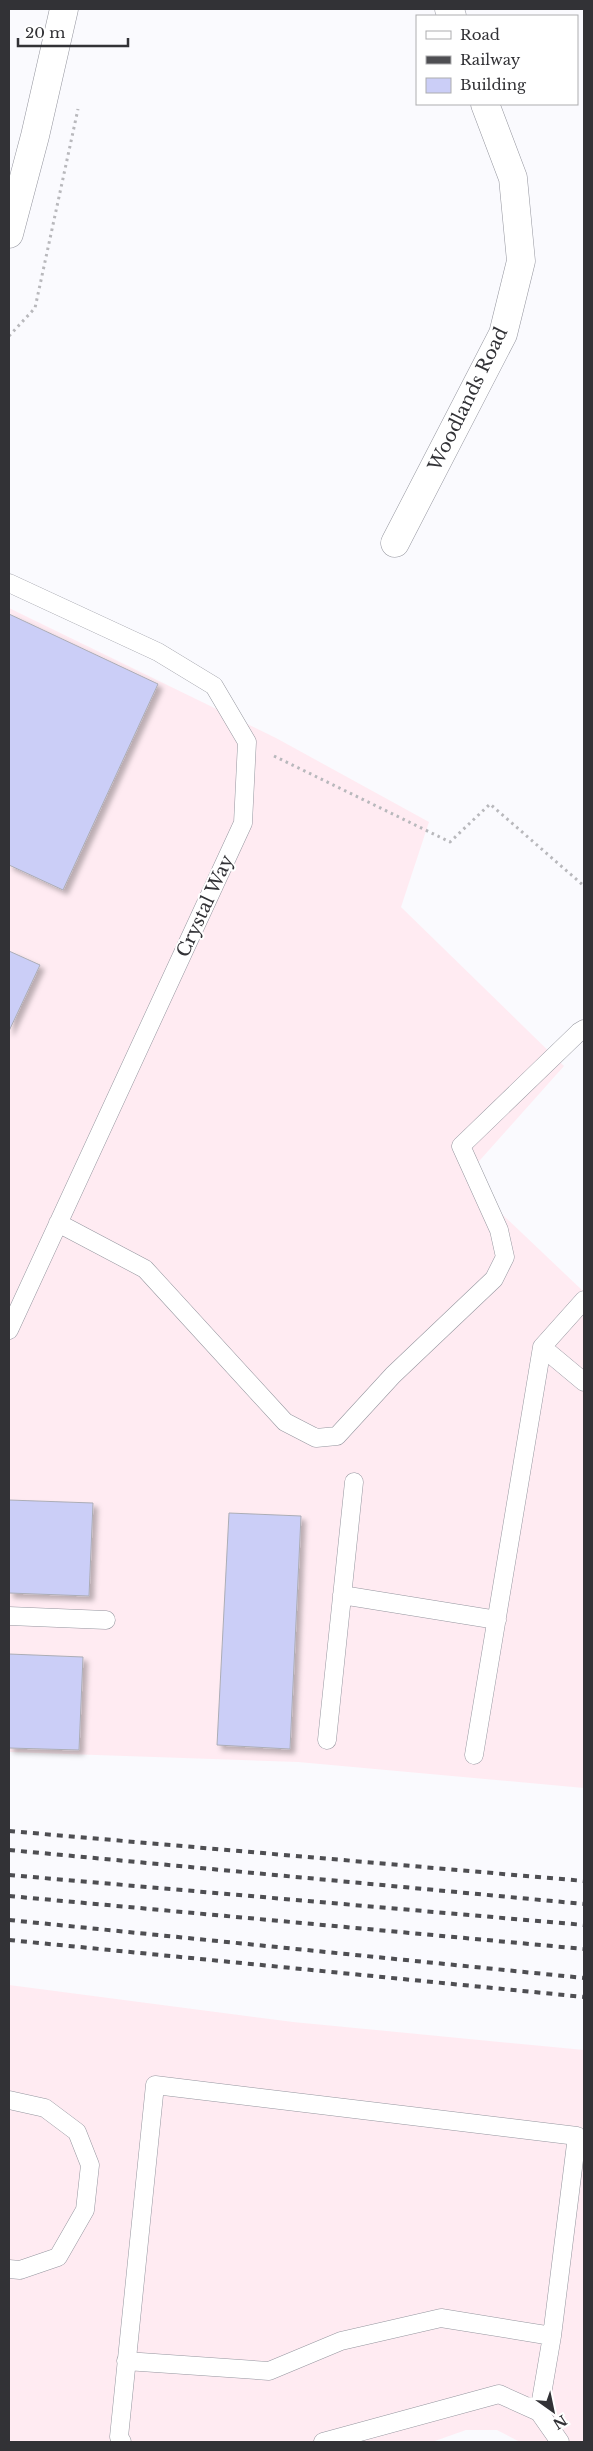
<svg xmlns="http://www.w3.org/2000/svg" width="593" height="2451" font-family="'Libre Baskerville',serif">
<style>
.industrial{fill:#ffebf2}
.building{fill:#cbcef7;stroke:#acadb6;filter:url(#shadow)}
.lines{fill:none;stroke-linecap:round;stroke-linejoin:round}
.service-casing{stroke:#95969f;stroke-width:19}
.minor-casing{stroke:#95969f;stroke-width:29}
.path{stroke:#b8b8bc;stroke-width:3;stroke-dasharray:2.5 4;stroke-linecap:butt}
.service{stroke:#fff;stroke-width:18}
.minor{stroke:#fff;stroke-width:28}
.rail{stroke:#4e4e52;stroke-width:4;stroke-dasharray:6 6;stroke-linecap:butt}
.labels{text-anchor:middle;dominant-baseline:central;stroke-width:4;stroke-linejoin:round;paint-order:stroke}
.street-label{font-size:18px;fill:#323236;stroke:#fff}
</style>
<defs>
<filter id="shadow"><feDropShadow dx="4.5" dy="4.5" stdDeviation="2.5" flood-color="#0004"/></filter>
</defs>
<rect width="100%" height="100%" fill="#fafafe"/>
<path class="industrial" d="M9,608L276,738L429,822L401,907L564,1066L464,1178L584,1292V1788L298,1762L9,1752Z
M9,1985L293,2022L584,2050V2442H520L497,2430H466L432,2442H9Z"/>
<path class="building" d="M9,614L158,684L63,890L9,865Z
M9,951L40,965L9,1031Z
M9,1500L93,1503L89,1596L9,1593Z
M229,1513L301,1516L290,1749L217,1745Z
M9,1654L83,1657L79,1750L9,1748Z"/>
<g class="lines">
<g class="service-casing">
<path id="service" d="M9,583L158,652L214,686L247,742L243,823L9,1330
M58,1223L145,1269L285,1422L316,1438L337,1436L393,1375L494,1279L505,1257L499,1230L461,1146L579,1032L584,1029
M542,1347L584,1300
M542,1347L584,1382
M342,1595L497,1620
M9,1616L106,1620
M327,1740L354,1482
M474,1755L542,1347
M9,2100L45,2108L77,2132L90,2165L85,2210L58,2257L20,2270L9,2269
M126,2361L269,2371L341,2341L441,2318L552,2336
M122,2442L119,2437L155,2085L577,2136L552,2336L539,2412
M323,2442L499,2394L539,2412L560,2442"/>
</g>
<g class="minor-casing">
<path id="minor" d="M449,9L452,16
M9,234L35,136L64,9
M395,543L503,334L521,261L513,178L485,104"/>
</g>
<path class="path" d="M9,336L35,308L78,109
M274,756L450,842L490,804L584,886"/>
<use href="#service" class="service"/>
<use href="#minor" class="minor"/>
<path class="rail" d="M9,1831L584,1881
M9,1850L584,1904
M9,1875L584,1925
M9,1896L584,1949
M9,1920L584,1978
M9,1940L584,1997"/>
</g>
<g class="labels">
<g class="street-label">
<text transform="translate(468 399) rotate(-64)">Woodlands Road</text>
<text transform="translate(205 906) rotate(-65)">Crystal Way</text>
</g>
</g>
<rect width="593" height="2451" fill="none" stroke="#323236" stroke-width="20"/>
<rect x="416" y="15" width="162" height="90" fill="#ffffff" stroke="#adadaf"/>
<rect x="426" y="31" width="25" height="8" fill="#ffffff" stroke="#adadaf"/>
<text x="460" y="40" font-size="15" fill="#323236">Road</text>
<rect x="426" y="56" width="25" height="8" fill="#4e4e52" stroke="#adadaf"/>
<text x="460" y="65" font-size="15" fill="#323236">Railway</text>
<rect x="426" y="78" width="25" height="15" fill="#cbcef7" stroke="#adadaf"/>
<text x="460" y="90" font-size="15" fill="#323236">Building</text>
<g transform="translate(553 2411) rotate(147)" stroke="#ffffff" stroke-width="4" paint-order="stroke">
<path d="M0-4L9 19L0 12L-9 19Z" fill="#323236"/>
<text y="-8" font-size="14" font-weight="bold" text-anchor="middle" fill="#323236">N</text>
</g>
<path d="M18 38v8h110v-8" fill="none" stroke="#323236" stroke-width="2.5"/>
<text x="25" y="38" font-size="15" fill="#323236" stroke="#ffffff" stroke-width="4" paint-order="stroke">20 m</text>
</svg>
